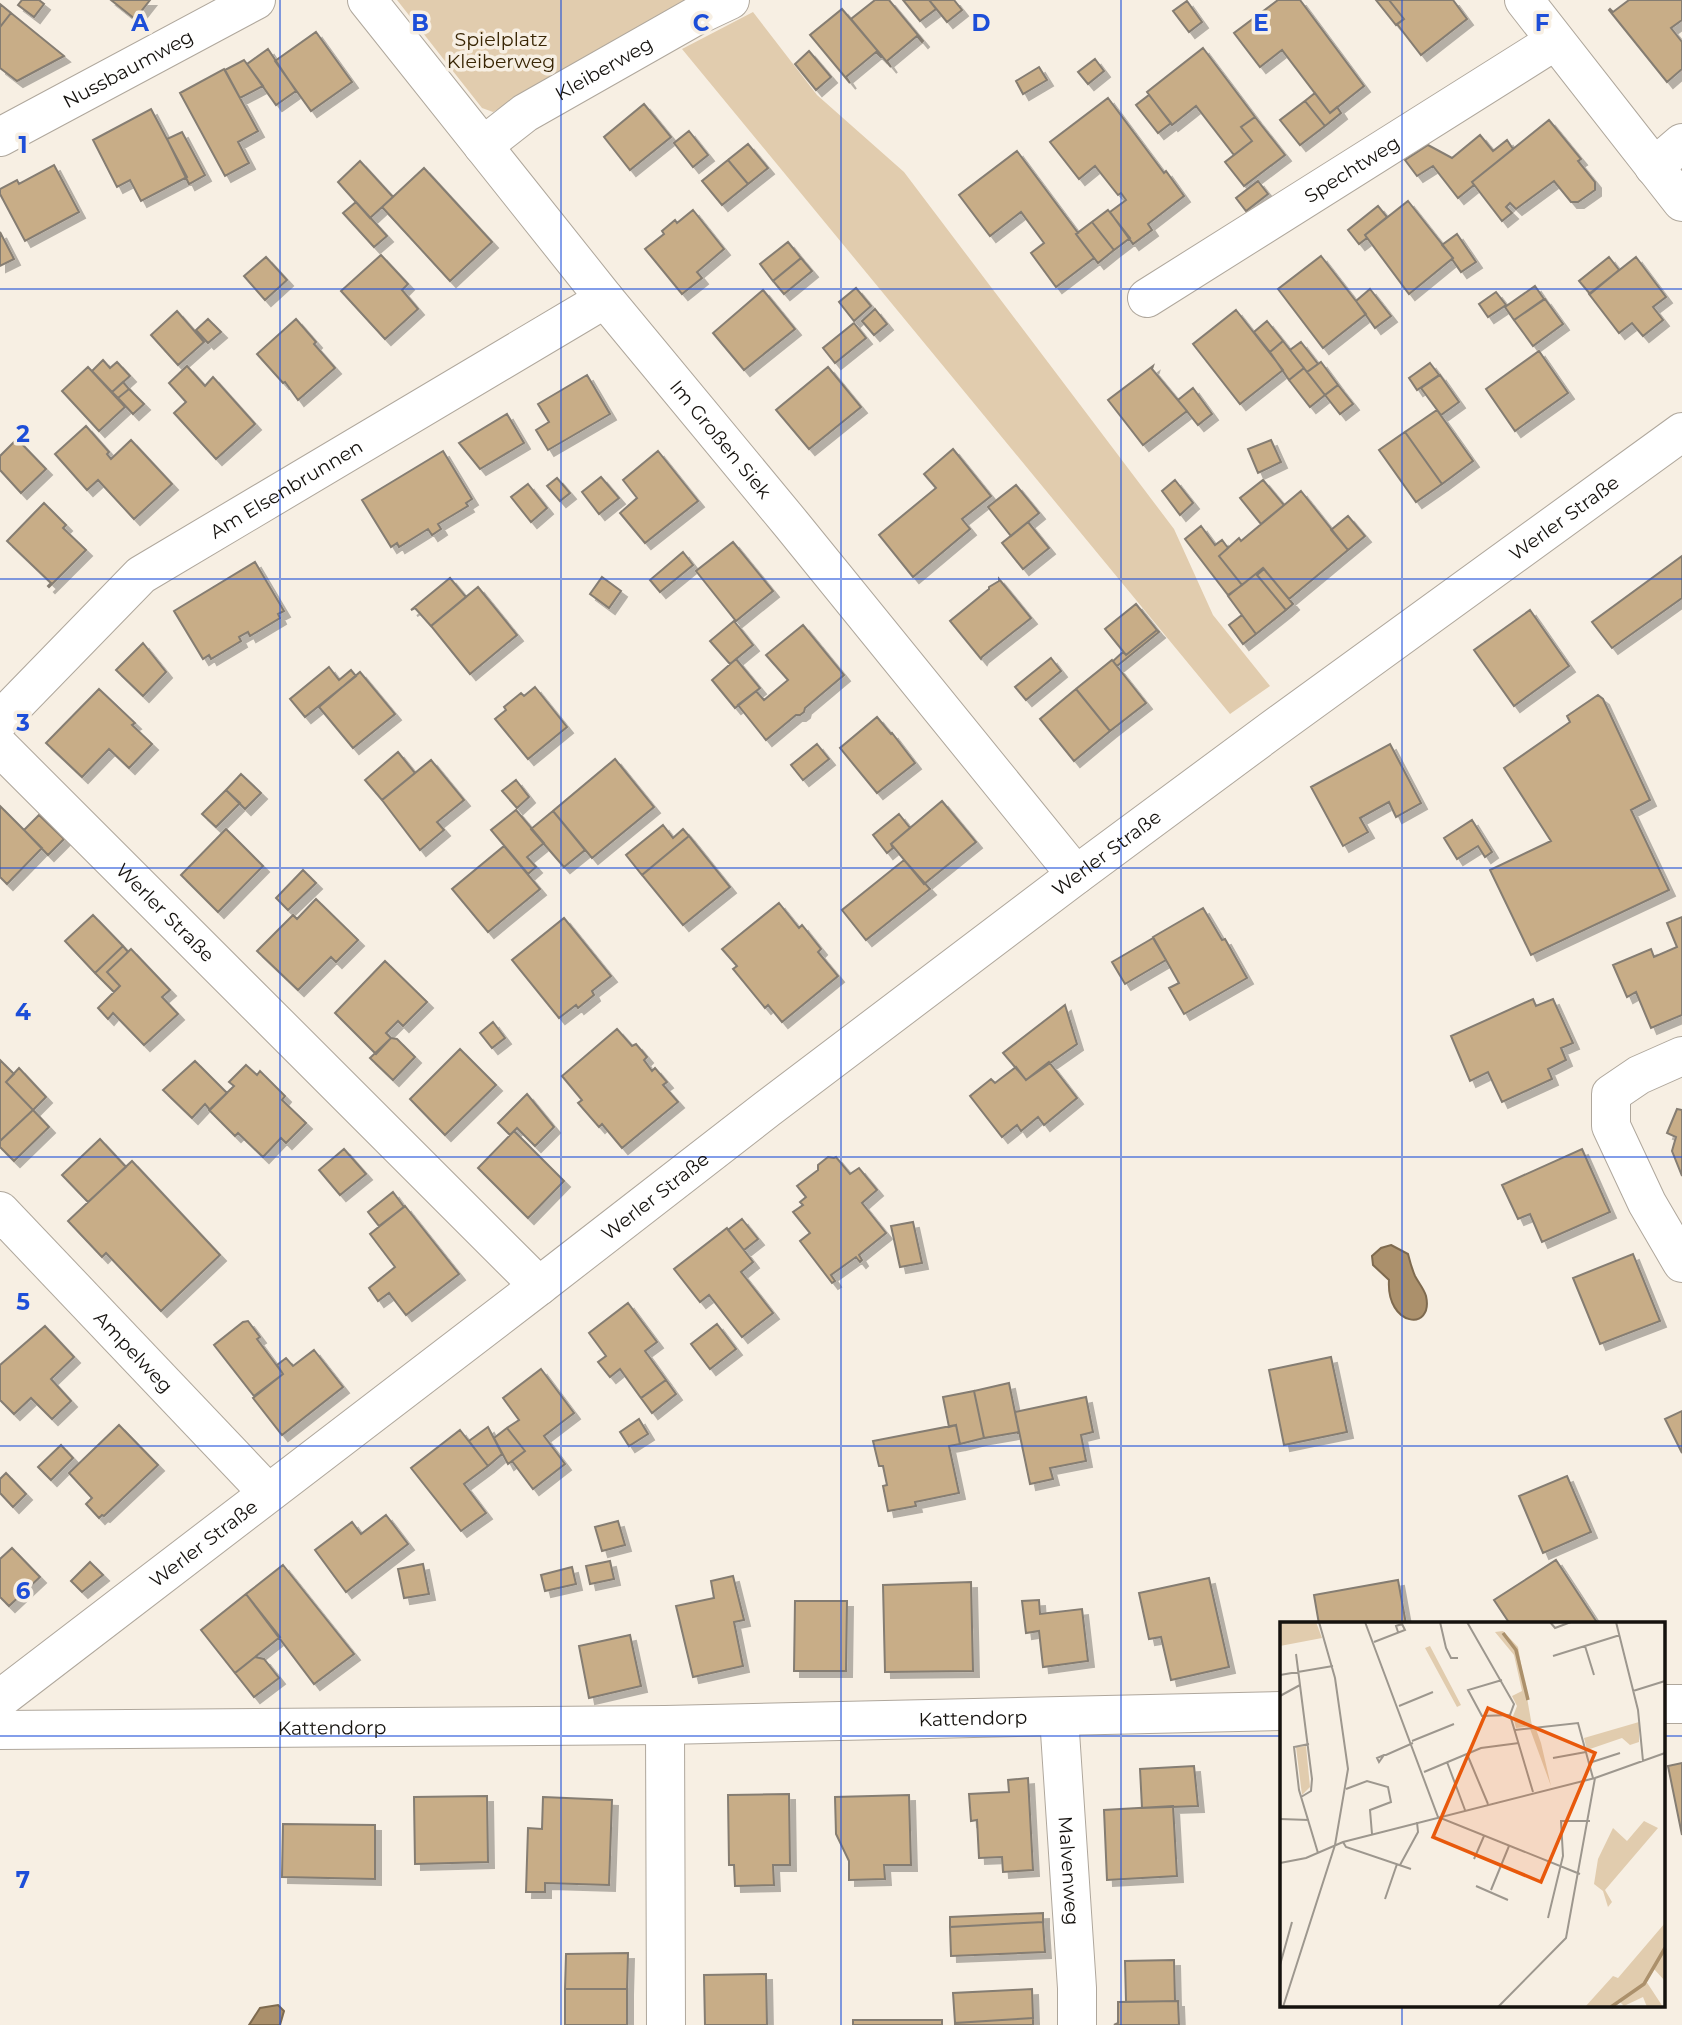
<svg xmlns="http://www.w3.org/2000/svg" width="1682" height="2025" font-family="Montserrat,sans-serif">
<style>
.green{fill:#e1ccae}
.water{fill:#ab906b;stroke:#7e6a4f;stroke-width:2}
.building{fill:#c8ad87;stroke:#857d72;stroke-width:2;filter:url(#shadow)}
.lines{fill:none;stroke-linecap:round;stroke-linejoin:round}
.street-casing{stroke:#afa79c;stroke-width:40}
.secondary-casing{stroke:#afa79c;stroke-width:40}
.street{stroke:#fff;stroke-width:38}
.secondary{stroke:#fff;stroke-width:38}
.grid{fill:none;stroke:#1d4ed8;stroke-width:2;stroke-opacity:0.55}
.labels{text-anchor:middle;dominant-baseline:central;stroke-width:7;stroke-linejoin:round;paint-order:stroke}
.park-label{font-size:19px;fill:#382504;stroke:#f7efe3}
.street-label{font-size:19px;fill:#15120e;stroke:#f7efe3}
.inset-river{fill:none;stroke:#ab906b;stroke-width:3.5}
.inset-road{fill:none;stroke:#9d978e;stroke-width:2}
.view{fill:#e8590c;fill-opacity:0.15;stroke:#e8590c;stroke-width:3.5}
.inset-edge{fill:none;stroke:#15120e;stroke-width:3.5}
.grid-label{font-size:23px;text-anchor:middle;font-weight:bold;fill:#1d4ed8;stroke:#f7efe3;stroke-width:7;stroke-linejoin:round;paint-order:stroke}
</style>
<defs>
<filter id="shadow"><feDropShadow dx="6" dy="6" stdDeviation="0" flood-color="#0004"/></filter>
</defs>
<rect width="100%" height="100%" fill="#f7efe3"/>
<path class="green" d="M397,0H692L493,112L482,108Z
M753,12L817,95L904,172L1174,529L1213,615L1270,686L1230,714L682,49Z"/>
<path class="water" d="M1391,1245L1408,1254C1410,1262 1412,1269 1415,1276C1418,1282 1424,1289 1426,1296C1434,1332 1386,1327 1389,1280L1373,1265L1372,1256L1381,1248Z
M278,2005L284,2011L280,2025H249L260,2008Z"/>
<path class="building" d="M22,0H39L44,4L34,17L18,5Z
M111,0H150L135,19Z
M875,0H889L923,41L922,42L917,36L887,61L891,67L851,19Z
M903,0H929L936,9L920,21Z
M929,0H954L962,10L947,22Z
M1278,0H1300L1364,86L1330,113L1282,50L1260,67L1234,33Z
M1376,0H1389L1404,19L1396,25Z
M1389,0H1453L1467,19L1421,55L1397,24L1404,19Z
M1629,0H1682V20L1671,28L1682,42V69L1667,82L1609,10L1610,9L1613,12Z
M1187,1L1202,22L1189,32L1173,11Z
M0,4L11,13L0,27Z
M842,9L882,56L881,57L876,52L846,77L850,83L810,35Z
M11,13L64,56L17,81L0,68V27Z
M316,32L352,82L311,111L275,61Z
M1203,48L1255,117L1241,127L1252,141L1234,155L1196,106L1172,125L1147,92Z
M268,49L296,91L276,105L247,64Z
M809,51L831,77L816,90L795,64Z
M1095,59L1104,71L1088,84L1078,72Z
M244,60L263,86L240,98L225,70Z
M1039,67L1047,80L1023,94L1016,81Z
M224,69L258,131L238,142L249,163L225,176L180,93Z
M1315,93L1330,113L1337,107L1341,113L1325,126L1305,101Z
M1149,95L1171,123L1158,133L1136,105Z
M1108,98L1164,173L1166,171L1184,196L1148,224L1152,230L1133,244L1110,212L1126,200L1121,193L1118,195L1095,166L1079,179L1050,142Z
M1305,101L1325,126L1300,145L1280,120Z
M644,104L671,137L630,170L604,137Z
M151,109L187,177L141,201L130,180L117,187L93,140Z
M1255,117L1285,155L1244,186L1225,162L1252,141L1241,127Z
M1549,120L1581,159L1578,161L1595,182V190L1578,202H1571L1554,181L1516,209L1510,203L1506,207L1512,213L1502,221L1472,182Z
M689,131L708,155L693,167L674,143Z
M182,132L205,175L189,184L167,139Z
M1480,135L1493,151L1507,140L1513,149L1472,182L1474,185L1458,198L1433,166L1417,176L1405,160L1428,145L1452,158Z
M748,144L768,168L748,184L728,160Z
M1017,151L1078,233L1076,234L1094,258L1056,287L1031,253L1044,243L1021,212L990,236L959,195Z
M728,160L748,184L722,205L702,181Z
M360,161L393,197L370,218L338,182Z
M54,165L79,212L25,241L0,194V189L17,180L19,184Z
M424,168L492,242L450,281L382,207Z
M1258,181L1268,194L1246,211L1236,198Z
M1408,201L1453,258L1409,294L1365,235Z
M356,202L387,236L374,247L343,213Z
M1378,206L1387,217L1365,235L1367,238L1359,244L1348,230Z
M693,210L724,249L697,272L702,278L682,294L645,249L664,234L662,231L675,220L677,223Z
M1108,210L1130,238L1114,250L1092,222Z
M1092,222L1114,250L1098,263L1076,234Z
M0,232L14,259L0,266Z
M1457,234L1476,262L1461,272L1452,259L1453,258L1442,245Z
M788,242L801,258L773,281L760,264Z
M381,255L408,284L402,290L418,309L385,339L341,291Z
M1321,256L1366,314L1323,348L1278,289Z
M266,257L287,280L265,300L244,276Z
M1609,257L1619,270L1590,294L1579,281Z
M1636,257L1666,297L1653,307L1663,320L1643,336L1632,323L1619,333L1589,294Z
M801,258L812,271L784,294L773,281Z
M1535,286L1544,299L1514,320L1505,307Z
M856,288L871,306L854,321L839,302Z
M1370,289L1391,316L1375,328L1356,301Z
M763,290L795,329L744,370L713,333Z
M1496,292L1506,305L1488,317L1479,304Z
M1545,299L1563,324L1533,346L1514,320Z
M875,309L887,324L874,335L862,321Z
M1236,310L1283,370L1240,404L1193,344Z
M177,311L204,342L178,365L151,335Z
M208,319L221,332L208,343L196,330Z
M296,319L316,342L314,344L335,368L298,400L285,382L283,383L257,354Z
M1267,321L1283,341L1270,352L1254,332Z
M854,323L866,338L835,363L823,348Z
M1283,341L1304,368L1289,380L1270,352Z
M1301,342L1318,364L1307,372L1290,350Z
M1539,351L1568,393L1515,431L1486,389Z
M103,360L110,368L117,362L130,376L112,392L92,371Z
M1321,362L1338,385L1325,395L1307,372Z
M1430,363L1439,375L1417,390L1409,378Z
M187,366L205,386L213,377L255,424L216,459L174,413L186,402L169,383Z
M1153,366L1152,369L1187,411L1143,445L1108,400Z
M88,367L125,407L99,431L62,391Z
M828,367L861,407L809,449L776,410Z
M1304,368L1325,395L1310,407L1289,380Z
M587,375L610,414L548,450L536,430L549,422L538,404Z
M1440,375L1459,402L1441,415L1421,388Z
M123,382L129,389L118,398L112,392Z
M1338,385L1353,404L1340,414L1325,395Z
M1193,388L1212,414L1198,425L1178,400Z
M129,389L144,404L133,414L118,398Z
M1437,410L1473,461L1442,484L1405,432Z
M507,414L524,443L480,469L459,443Z
M86,426L109,452L107,454L111,459L131,440L172,484L134,519L98,480L87,490L55,454Z
M1405,432L1442,484L1416,502L1379,450Z
M17,439L46,469L21,493L0,470V456Z
M1271,440L1281,462L1258,473L1248,449Z
M953,449L991,496L962,519L970,529L913,577L879,535L936,488L924,474Z
M443,451L472,499L466,503L468,506L438,524L441,529L432,535L428,529L399,547L397,543L391,547L362,500Z
M658,451L698,501L645,543L620,513L637,498L623,480Z
M601,477L619,498L599,514L582,492Z
M557,478L570,493L560,501L547,486Z
M1175,480L1193,503L1180,515L1162,491Z
M1263,480L1284,505L1261,524L1240,498Z
M528,484L547,508L531,522L511,497Z
M1016,485L1039,513L1011,536L988,507Z
M1301,491L1348,550L1289,599L1263,568L1242,585L1219,556L1239,538L1241,541Z
M44,503L66,525L63,528L86,550L49,587L48,586L51,583L7,541Z
M1348,516L1365,536L1348,550L1331,530Z
M1028,522L1049,548L1023,569L1002,543Z
M1201,526L1215,545L1222,540L1228,548L1219,556L1242,585L1228,595L1185,539Z
M733,542L773,591L736,621L696,571Z
M683,552L693,565L660,592L650,580Z
M1682,556V598L1612,648L1592,622Z
M255,562L284,611L278,614L280,618L250,636L248,632L239,637L241,641L211,659L209,655L203,659L174,611Z
M1263,568L1264,569L1257,575L1286,610L1256,634L1228,596Z
M1264,569L1293,604L1286,610L1257,575Z
M602,577L621,591L609,608L590,594Z
M450,578L466,597L431,626L415,608L411,610Z
M999,579L1031,618L982,657L981,659L950,621L989,589V587L999,581Z
M478,587L517,635L470,674L431,626Z
M1136,604L1157,630L1126,655L1105,629Z
M1530,610L1569,666L1514,706L1474,650Z
M1242,615L1256,634L1243,644L1229,625Z
M734,621L753,645L730,664L710,641Z
M803,625L844,675L805,708L804,712L800,715H796L766,740L738,705L756,691L764,700L788,680L766,655Z
M1157,630L1159,632L1117,666L1113,661L1123,652L1126,655Z
M143,643L166,672L143,696L116,670Z
M1051,658L1061,671L1026,700L1015,687Z
M736,659L760,688L735,708L712,680Z
M1112,660L1146,703L1110,731L1076,689Z
M329,667L339,680L351,670L356,676L305,717L290,699Z
M360,672L395,714L353,748L319,707Z
M535,687L567,727L528,759L495,719L506,710L504,707L521,693L524,696Z
M99,689L135,723L132,725L152,744L129,768L109,749L82,777L46,743Z
M1076,689L1110,731L1074,761L1040,719Z
M1598,695L1603,699L1650,800L1631,810L1669,890L1531,955L1490,870L1551,841L1504,768L1570,722L1567,716Z
M877,717L891,734L892,733L915,763L877,793L840,748Z
M817,744L829,759L803,780L791,765Z
M1390,744L1421,803L1396,817L1389,802L1360,818L1368,832L1343,846L1311,787Z
M398,752L415,773L382,800L365,780Z
M615,759L654,807L592,858L553,811Z
M431,760L464,800L437,822L444,830L420,850L382,800Z
M241,774L261,793L245,809L226,790Z
M516,780L529,797L517,808L502,791Z
M226,790L240,803L216,827L202,814Z
M942,801L976,842L924,884L891,844Z
M0,806L42,848L7,884L0,877Z
M516,810L544,843L527,857L536,867L528,874L491,830Z
M553,811L585,850L564,867L531,829Z
M899,814L910,828L891,844L893,848L887,853L873,835Z
M39,815L64,839L48,855L24,830Z
M1472,820L1492,852L1485,857L1478,846L1457,859L1444,838Z
M663,825L673,838L683,829L689,836L642,875L626,855Z
M226,829L263,866L218,912L181,875Z
M689,836L730,887L683,925L642,875Z
M504,846L540,889L488,932L452,889Z
M904,860L930,889L866,940L842,910Z
M303,870L316,883L288,910L276,898Z
M316,899L358,940L336,962L331,957L298,990L257,951L293,915L297,919Z
M779,903L799,928L802,925L821,949L818,952L838,976L782,1022L768,1005L765,1008L733,969L737,966L722,949Z
M1203,908L1222,940L1225,939L1247,978L1184,1014L1169,988L1179,983L1153,937Z
M93,915L123,946L95,973L65,941Z
M1682,917V1015L1651,1028L1636,992L1627,997L1613,965L1651,949L1654,957L1677,947L1667,923Z
M564,918L611,976L592,991L594,995L578,1008L576,1005L559,1018L512,960Z
M1153,938L1166,960L1125,984L1112,962Z
M123,946L128,952L107,972L120,986L114,992L95,973Z
M131,949L170,990L162,997L178,1014L144,1045L113,1013L108,1019L98,1008L120,986L107,972Z
M385,961L427,1002L403,1026L398,1021L386,1033L391,1038L376,1054L335,1013Z
M1533,999L1536,1006L1553,999L1573,1043L1561,1048L1566,1060L1548,1069L1552,1079L1502,1102L1488,1072L1470,1081L1451,1036Z
M1065,1005L1077,1044L1026,1080L1003,1053Z
M493,1022L505,1038L492,1048L480,1033Z
M617,1029L632,1046L636,1044L647,1057L644,1060L652,1071L655,1068L667,1082L663,1085L678,1102L622,1148L602,1124L599,1127L578,1103L582,1100L562,1076Z
M391,1038L397,1039L415,1057L393,1080L370,1058Z
M460,1049L496,1085L445,1135L410,1099Z
M0,1060L14,1074L6,1082L33,1110L0,1141Z
M195,1061L227,1093L210,1110L205,1104L192,1118L163,1090Z
M1049,1062L1077,1098L1044,1125L1038,1117L1021,1131L1017,1125L1002,1137L970,1096L991,1079L995,1083L1016,1067L1026,1080Z
M246,1065L257,1075L260,1071L285,1096L282,1100L306,1123L286,1143L281,1138L263,1157L238,1133L235,1136L209,1110L234,1086L229,1082Z
M19,1068L46,1097L33,1110L6,1082Z
M527,1094L554,1127L535,1146L517,1128L510,1135L498,1123Z
M1677,1109L1682,1110V1176L1672,1151L1676,1137L1667,1133Z
M33,1110L49,1127L14,1161L0,1147V1141Z
M514,1131L564,1181L528,1218L478,1168Z
M100,1139L126,1167L88,1202L62,1175Z
M344,1149L366,1174L340,1195L319,1170Z
M1582,1149L1610,1212L1542,1242L1530,1214L1518,1219L1502,1185Z
M828,1157L834,1158L836,1157L850,1174L859,1168L877,1190L862,1203L886,1233L859,1255L862,1260L860,1262L856,1257L831,1275L835,1281L832,1283L800,1241L810,1233L793,1212L803,1205L800,1202L806,1197L797,1186L818,1170V1165Z
M132,1161L220,1255L161,1311L106,1253L102,1257L68,1221Z
M393,1192L404,1207L379,1226L368,1212Z
M405,1206L459,1274L406,1315L389,1293L378,1301L369,1288L395,1267L370,1234Z
M742,1219L758,1239L744,1250L728,1230Z
M913,1222L922,1263L900,1267L891,1226Z
M727,1228L753,1262L741,1272L773,1313L742,1337L709,1295L700,1302L674,1269Z
M1633,1254L1660,1321L1600,1344L1573,1278Z
M628,1303L657,1342L645,1351L666,1380L641,1398L620,1369L610,1377L598,1362L606,1356L589,1333Z
M248,1321L260,1337L257,1339L283,1374L254,1396L214,1345L243,1322Z
M717,1324L736,1349L710,1369L691,1344Z
M45,1326L74,1357L51,1379L71,1401L52,1419L31,1398L14,1414L0,1400V1365Z
M314,1350L343,1387L282,1435L253,1398L283,1374L277,1365L286,1358L293,1366Z
M1331,1357L1347,1432L1284,1445L1269,1370Z
M541,1369L574,1413L544,1436L565,1464L533,1489L512,1461L525,1451L507,1428L519,1420L503,1398Z
M666,1380L676,1394L652,1413L641,1398Z
M1009,1383L1019,1432L984,1438L974,1391Z
M974,1391L984,1438L960,1444L956,1425L949,1427L943,1397Z
M1086,1397L1093,1432L1081,1435L1086,1461L1050,1468L1053,1479L1030,1484L1015,1412Z
M1682,1411V1453L1665,1419Z
M639,1419L648,1434L629,1446L620,1432Z
M119,1425L158,1465L104,1516L102,1515L99,1518L86,1504L92,1498L69,1473Z
M956,1425L960,1444L949,1446L959,1493L915,1502L916,1506L888,1511L883,1486L887,1485L883,1466H879L873,1441Z
M488,1427L502,1454L488,1466L469,1441Z
M507,1428L525,1451L508,1464L494,1438Z
M460,1430L488,1466L464,1484L486,1513L461,1531L411,1468Z
M61,1445L73,1458L51,1480L38,1467Z
M6,1473L26,1494L13,1507L0,1493V1479Z
M1567,1476L1591,1532L1543,1553L1519,1496Z
M386,1515L408,1544L346,1592L315,1550L352,1522L361,1534Z
M618,1521L625,1545L602,1551L595,1527Z
M12,1548L40,1577L9,1606L0,1597V1559Z
M1556,1560L1598,1624H1510L1494,1600Z
M610,1561L614,1579L590,1584L586,1566Z
M90,1562L103,1575L82,1592L71,1581Z
M423,1564L429,1594L404,1598L398,1569Z
M283,1565L354,1654L314,1684L246,1594Z
M572,1567L576,1584L545,1591L541,1575Z
M733,1576L744,1620L734,1622L743,1666L693,1677L676,1606L714,1598L711,1581Z
M1209,1578L1229,1667L1171,1680L1161,1637L1149,1639L1139,1593Z
M1398,1580L1406,1624H1319L1314,1595Z
M971,1582L973,1671L885,1672L883,1585Z
M246,1594L280,1637L235,1673L201,1630Z
M1039,1600L1040,1614L1082,1609L1088,1661L1043,1667L1039,1631L1026,1633L1022,1601Z
M795,1601H847L846,1671H794Z
M630,1635L641,1686L589,1698L579,1646Z
M255,1657L264,1659L279,1678L254,1697L235,1673Z
M1682,1763V1835L1668,1766Z
M1194,1766L1198,1806L1142,1808L1140,1769Z
M1028,1778L1033,1870L1003,1872L1002,1857L979,1858L977,1820L971,1821L969,1794L1009,1792L1008,1780Z
M789,1794L790,1865H773L774,1885L735,1886L734,1865H729L728,1795Z
M909,1795L911,1865H884L885,1879L849,1880V1861L836,1834L835,1797Z
M487,1796L488,1862L415,1864L414,1797Z
M543,1797L612,1800L609,1885L545,1883V1892H526L528,1828L542,1829Z
M1173,1806L1177,1876L1107,1880L1104,1810Z
M283,1824L375,1825V1879L282,1877Z
M1043,1913V1922L950,1927V1917Z
M1043,1922L1045,1952L951,1956L950,1927Z
M628,1953L627,1989H565L566,1954Z
M1174,1960L1175,2001L1126,2002L1125,1961Z
M766,1974L767,2025H705L704,1975Z
M565,1989H627V2025H565Z
M1032,1989L1033,2018L955,2023L953,1993Z
M1178,2001L1179,2025H1114L1118,2023V2002Z
M1033,2018V2025H955V2023Z
M853,2020H942V2025H853Z"/>
<g class="lines">
<g class="street-casing">
<g id="street">
<path id="s1" d="M367,0L605,299L792,525L1076,875"/>
<path d="M1524,0L1682,202"/>
<path id="s2" d="M0,137L256,0"/>
<path id="s3" d="M483,146L525,113L694,17L730,0"/>
<path d="M1654,167L1682,143"/>
<path id="s4" d="M1147,298L1555,41"/>
<path id="s5" d="M0,720L141,575L605,299"/>
<path id="s6" d="M0,747L539,1286"/>
<path d="M1682,1056L1639,1075L1611,1094V1126L1647,1203L1682,1263"/>
<path id="s7" d="M0,1211L268,1493"/>
<path d="M1663,1704H1682"/>
<path id="s8" d="M1059,1717L1077,1988V2025"/>
<path d="M665,1725L666,2025"/>
<path id="s9" d="M0,1730L665,1725L1281,1711"/>
</g>
</g>
<g class="secondary-casing">
<g id="secondary">
<path id="s10" d="M0,1699L539,1286L767,1109L1076,875L1273,729L1682,432"/>
</g>
</g>
<use href="#street" class="street"/>
<use href="#secondary" class="secondary"/>
</g>
<path class="grid" d="M280,0V2025M561,0V2025M841,0V2025M1121,0V2025M1402,0V1624M0,289H1682M0,579H1682M0,868H1682M0,1157H1682M0,1446H1682M0,1736H1281M1663,1736H1682M1402,2006V2025"/>
<g class="labels">
<g class="park-label">
<text x="501" y="39">Spielplatz<tspan x="501" dy="22">Kleiberweg</tspan></text>
</g>
<g class="street-label">
<text stroke="none"><textPath href="#s3" startOffset="144">Kleiberweg</textPath></text>
<text stroke="none"><textPath href="#s2" startOffset="145">Nussbaumweg</textPath></text>
<text stroke="none"><textPath href="#s4" startOffset="242">Spechtweg</textPath></text>
<text stroke="none"><textPath href="#s1" startOffset="564">Im Großen Siek</textPath></text>
<text stroke="none"><textPath href="#s5" startOffset="371">Am Elsenbrunnen</textPath></text>
<text stroke="none"><textPath href="#s10" startOffset="1960">Werler Straße</textPath></text>
<text stroke="none"><textPath href="#s10" startOffset="1393">Werler Straße</textPath></text>
<text stroke="none"><textPath href="#s6" startOffset="234">Werler Straße</textPath></text>
<text stroke="none"><textPath href="#s10" startOffset="826">Werler Straße</textPath></text>
<text stroke="none"><textPath href="#s7" startOffset="194">Ampelweg</textPath></text>
<text stroke="none"><textPath href="#s10" startOffset="256">Werler Straße</textPath></text>
<text stroke="none"><textPath href="#s9" startOffset="973">Kattendorp</textPath></text>
<text stroke="none"><textPath href="#s9" startOffset="332">Kattendorp</textPath></text>
<text stroke="none"><textPath href="#s8" startOffset="154">Malvenweg</textPath></text>
</g>
</g>
<g transform="translate(1280 1622)">
<rect width="385" height="385" fill="#f7efe3"/>
<path d="M0,0H36L42,16L0,24ZM223,9L238,25L252,104L236,106L233,94L237,84L232,74L242,69L234,33L215,10ZM150,24L181,83L177,85L145,26ZM359,100V120L350,123L342,116L307,128L304,116ZM250,107H256L261,121L271,164ZM26,124L30,165L22,173L16,125ZM364,199L378,206L325,268L332,280L328,285L323,269L314,262L318,237L333,206L347,219ZM385,301V359L374,347L366,359L383,385H367L363,375L344,384L338,378L330,385H305L333,354L338,356Z" fill="#e1ccae"/>
<path class="inset-river" d="M223,11L236,28L248,78M331,385L364,362L385,326"/>
<path class="inset-road" d="M85,0L158,195L300,252M160,0L166,26L171,36H178M187,0L234,82L230,93L253,170M270,0L275,6L291,0M336,0L358,88L363,139M94,20L125,8L122,2L116,4L118,10M305,24L314,53M16,32L32,157L31,169L21,175M273,34L340,13M0,53L53,44M222,58L188,68L202,94L230,93M353,69L385,59M0,74L20,63M119,84L153,70M235,108L298,101L313,156M132,119L174,102M29,122L14,125L19,168L38,231M187,132L208,182M104,133L99,140L97,136L104,133H106L133,121M273,136L306,130M167,140L185,188M309,141L340,131M144,150L201,126L239,121M66,167L87,159L108,165L111,180L90,188L92,212M0,197L29,198M63,220L66,225L131,247M194,237L204,214M0,241L26,236L63,220L315,156L385,131M120,243L138,210L137,200M196,264L228,278M211,268L229,224M105,277L117,242M268,296L283,234L281,199H310M0,343L12,300M3,385L55,223L68,147L55,56L39,0M218,385L286,316L315,156"/>
<path class="view" d="M208,86L315,131L261,260L153,215Z"/>
<rect width="385" height="385" class="inset-edge"/>
</g>
<g class="grid-label">
<text x="140" y="31">A</text>
<text x="420" y="31">B</text>
<text x="701" y="31">C</text>
<text x="981" y="31">D</text>
<text x="1261" y="31">E</text>
<text x="1542" y="31">F</text>
<text x="23" y="153">1</text>
<text x="23" y="442">2</text>
<text x="23" y="731">3</text>
<text x="23" y="1020">4</text>
<text x="23" y="1310">5</text>
<text x="23" y="1599">6</text>
<text x="23" y="1888">7</text>
</g>
</svg>
